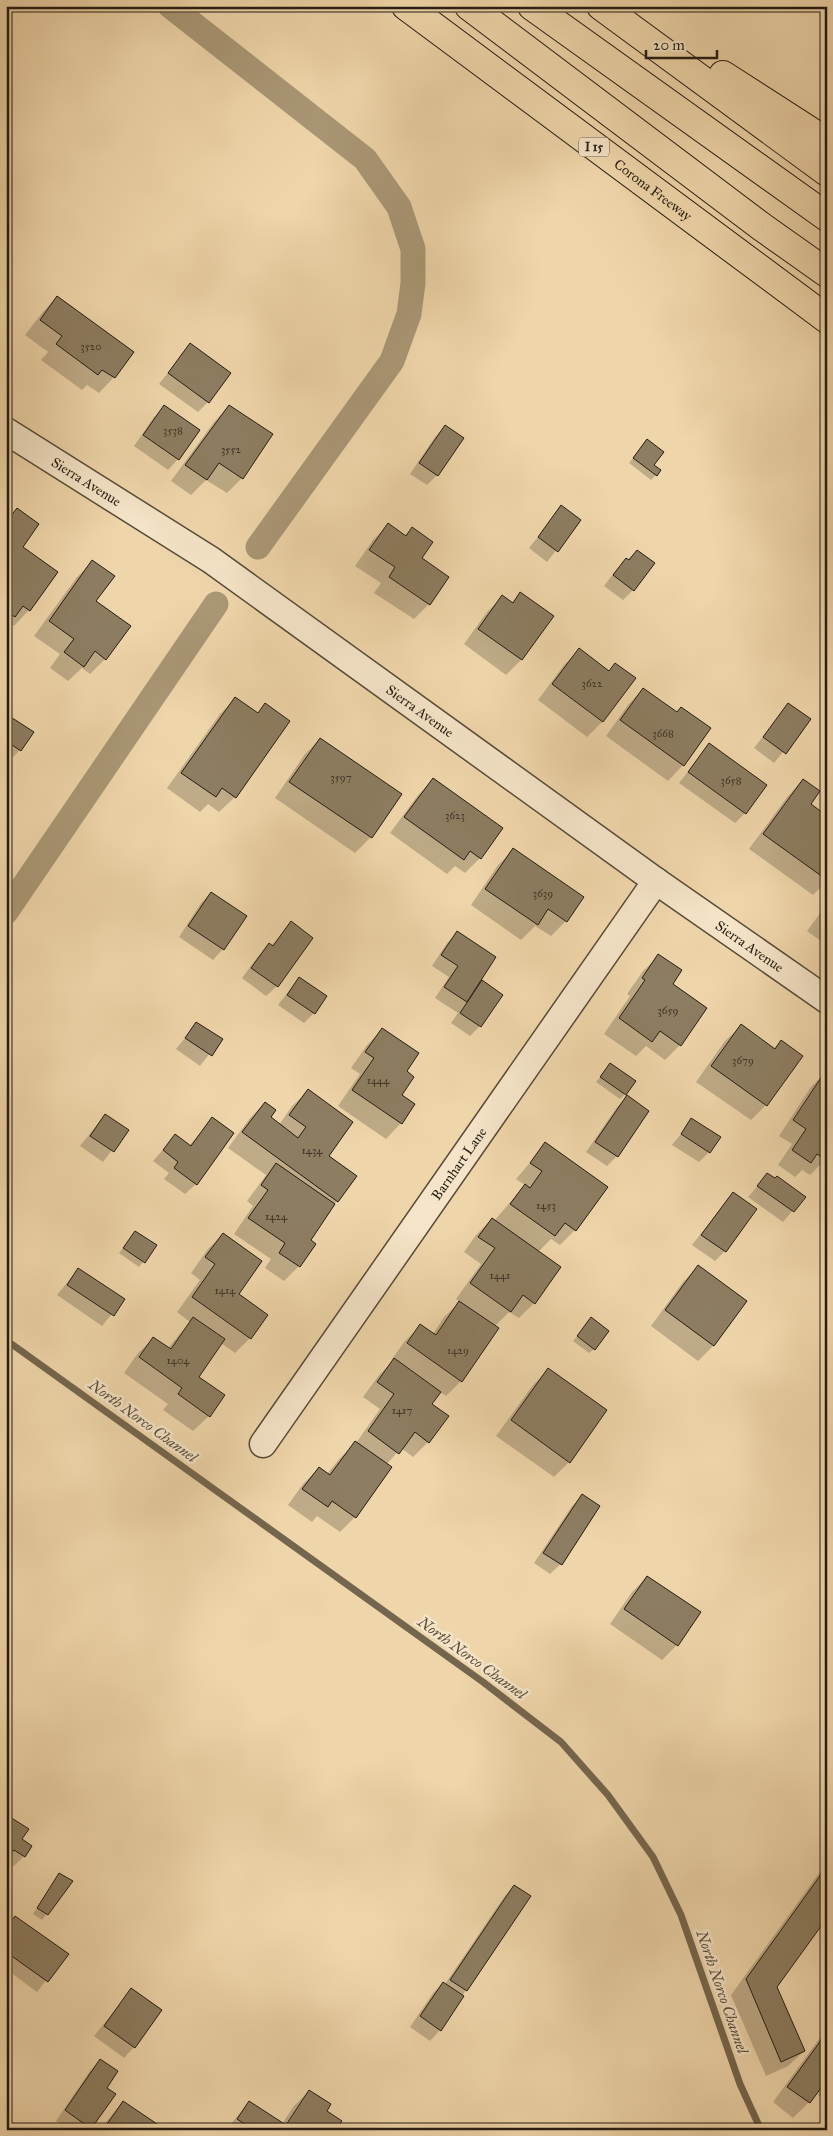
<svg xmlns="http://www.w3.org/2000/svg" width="833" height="2136" font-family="'IM FELL Great Primer',serif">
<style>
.shadow{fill:#0003}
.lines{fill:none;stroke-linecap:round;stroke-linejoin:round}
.stream{stroke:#74664e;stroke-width:7}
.canal{stroke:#aa9776;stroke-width:25}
.building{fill:#8d7d61;stroke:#231c12}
.street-casing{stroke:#564a38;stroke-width:29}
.highway-casing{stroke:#231c12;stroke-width:30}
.street{stroke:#f5e4c8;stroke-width:26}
.highway{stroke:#efd6aa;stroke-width:28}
.labels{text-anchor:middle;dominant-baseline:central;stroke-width:5;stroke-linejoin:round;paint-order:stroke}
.number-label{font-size:11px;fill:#3e3426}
.shield{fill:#f5e4c8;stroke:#625849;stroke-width:1}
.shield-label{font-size:12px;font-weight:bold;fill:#231c12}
.street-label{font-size:14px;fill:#231c12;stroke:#f5e4c8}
.water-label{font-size:15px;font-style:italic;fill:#594d3a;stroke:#f5e4c8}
</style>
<rect width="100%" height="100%" fill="#efd6aa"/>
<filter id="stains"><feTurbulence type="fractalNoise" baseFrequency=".004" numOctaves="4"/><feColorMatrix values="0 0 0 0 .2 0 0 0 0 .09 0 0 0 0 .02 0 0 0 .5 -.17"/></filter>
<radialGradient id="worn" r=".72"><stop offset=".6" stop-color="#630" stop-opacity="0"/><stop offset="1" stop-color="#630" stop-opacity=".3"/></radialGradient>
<path class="shadow" d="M57,297L132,352L114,377L99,393L87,385L82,390L41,360L48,352L25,335L42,313Z
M190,345L208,402L198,412L159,384Z
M229,406L242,478L227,493L206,480L191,495L171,481L214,422Z
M165,407L178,459L168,470L134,446L154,417Z
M445,427L437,475L427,485L410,474L435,437Z
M647,441L656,475L651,480L629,463Z
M562,507L580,520L547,562L529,548Z
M17,509L21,547L57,572L29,610L14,626L9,622L6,624V520Z
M388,525L404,536L412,529L429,604L414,619L374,593L381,583L355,566L373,540Z
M637,551L633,590L623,600L604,586L616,570Z
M92,562L95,602L105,659L90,674L82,668L68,681L50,668L60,654L34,636L77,577Z
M520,594L521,660L506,675L464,644L487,612L502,597L511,603Z
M579,650L602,722L587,737L538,700L564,665Z
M643,689L676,713L681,708L709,729L683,765L668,781L606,736L628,705Z
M235,699L257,714L266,705L235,797L219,812L208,804L200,812L167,788L220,714Z
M788,705L809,720L774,763L754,748Z
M6,715L20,750L10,760L6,758Z
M827,724V735L826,736L822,733Z
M320,739L401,794L371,837L355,853L275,798L305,754Z
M709,745L745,813L735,823L679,783Z
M433,780L480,858L465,873L455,866L447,874L390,833L418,795Z
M803,780L809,804L827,845V881L813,895L749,849L788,796Z
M513,850L582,897L566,921L551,936L535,926L521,940L471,905L498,865Z
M211,893L223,949L213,960L179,937L201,903Z
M827,904V943L826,945L807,931Z
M291,923L277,986L266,996L242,978L259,955L269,945L271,946Z
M457,933L479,980L501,995L480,1026L470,1036L451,1023L458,1013L435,998L449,977L432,966L447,943Z
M659,956L671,984L680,1045L665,1060L646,1046L636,1056L604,1034L630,996L627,994L643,971Z
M299,978L314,1013L304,1023L278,1005Z
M197,1023L221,1039L200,1066L176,1049Z
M741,1026L773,1049L781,1042L766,1105L751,1120L696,1082L725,1041Z
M382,1030L405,1072L400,1095L414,1104L401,1123L386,1139L338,1106L360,1074L351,1068L367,1045Z
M610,1065L625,1094L620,1099L596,1082Z
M826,1072L827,1169L820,1165L810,1175L802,1170L795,1177L778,1165L792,1144L779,1136L811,1087Z
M308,1091L337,1201L309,1240L299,1266L284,1281L265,1268L271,1259L234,1234L253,1206L247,1201L266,1175L228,1148L250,1118L265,1103L269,1118L279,1125L292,1106Z
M627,1097L617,1156L607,1166L586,1152L617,1107Z
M105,1115L127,1130L103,1162L80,1146Z
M212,1119L196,1184L185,1194L164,1179L169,1173L153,1161L175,1136L189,1146Z
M692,1120L709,1152L699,1162L672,1145Z
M546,1144L575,1230L560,1245L551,1239L538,1252L559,1267L534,1303L519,1318L509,1312L494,1327L461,1381L446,1396L440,1392L430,1404L428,1442L413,1457L401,1448L386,1465L355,1517L340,1532L317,1516L312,1522L288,1505L303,1484L319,1468L327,1474L340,1458L356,1443L380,1409L363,1397L379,1375L394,1360L392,1359L405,1341L420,1326L433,1334L444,1317L460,1302L456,1299L481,1264L464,1252L476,1235L492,1219L494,1221L525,1185L516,1179Z
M767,1175L804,1197L783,1222L748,1197Z
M733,1193L725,1251L715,1261L692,1245Z
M135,1232L155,1246L139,1267L119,1253Z
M223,1234L250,1338L235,1353L221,1343L197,1377L209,1416L193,1431L163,1410L168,1404L124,1373L138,1353L154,1338L168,1348L190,1322L177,1312L200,1280L191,1273L208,1249Z
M698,1267L746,1301L713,1346L698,1361L651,1326L683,1282Z
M78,1269L124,1299L102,1326L57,1295Z
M587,1324L594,1349L589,1353L573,1341Z
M548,1370L569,1462L554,1477L496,1436L533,1385Z
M582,1496L561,1564L550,1574L534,1563L572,1506Z
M647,1577L677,1645L662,1660L610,1624L632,1592Z
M11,1818L20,1839L24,1856L14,1866L6,1861V1822Z
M827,1862V1916L776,1987L804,2051L788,2066L766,2076L731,1995Z
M60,1875L71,1882L42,1920L33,1914Z
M514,1886L466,1990L440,2030L430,2041L410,2027L433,1993L443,1983L445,1984L504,1897Z
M16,1917L67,1954L37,1992L6,1969V1927Z
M132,1989L160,2010L134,2047L124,2058L94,2036Z
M827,2028V2078L809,2102L793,2118L773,2102Z
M100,2061L105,2088L90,2128L68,2130L56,2121L90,2071Z
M827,2083V2101L818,2095Z
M309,2091L325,2111L334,2130H226L249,2102L282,2124L294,2106Z
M123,2102L164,2130H99Z"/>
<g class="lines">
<path class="stream" d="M6,1340L483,1682L561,1742L608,1795L653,1857L681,1915L740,2084L761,2130"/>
<path class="canal" d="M170,6L365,159L399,207L413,249V283L409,314L392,361L258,547
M6,912L216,604"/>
</g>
<path class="building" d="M57,296L134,352L115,378L102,370L98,375L56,344L62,336L40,320Z
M190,343L231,373L209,403L168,373Z
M164,405L200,430L179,460L143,435Z
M229,405L273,434L243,479L219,463L207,480L185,465Z
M445,425L464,438L438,476L419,463Z
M647,439L664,452L654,465L661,470L657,476L633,458Z
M561,505L581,520L558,552L538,537Z
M17,508L39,524L23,547L58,572L30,611L23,606L15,617L6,611V522Z
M388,523L406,536L412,527L433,542L422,558L449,577L430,605L389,577L395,567L369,550Z
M637,550L655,563L634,591L613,575L626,558L629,560Z
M92,560L115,576L96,601L131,626L106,660L95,651L84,667L64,652L74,639L49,621Z
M520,592L554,616L522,660L478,629L502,595L513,603Z
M579,648L609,671L615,663L636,678L603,722L552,684Z
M643,688L677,712L681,707L711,728L684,766L620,720Z
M235,697L258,713L265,703L290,721L236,798L222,788L216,797L181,773Z
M788,703L811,719L786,754L763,737Z
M6,714L34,732L21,751L6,741Z
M320,738L402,794L372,838L289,782Z
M709,743L767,785L746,814L688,772Z
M433,778L503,828L481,859L470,851L464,860L404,817Z
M803,779L820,791L811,804L827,816V880L763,834Z
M513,848L584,897L567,922L548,909L538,925L485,889Z
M211,892L247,916L224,950L188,926Z
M291,921L313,938L278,987L251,968L269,943L273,946Z
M457,931L496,957L467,1002L444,987L458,966L441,955Z
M658,954L682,970L673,984L707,1008L681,1046L660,1031L652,1042L619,1018L645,980L642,978Z
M299,977L327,996L315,1014L287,995Z
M482,980L503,995L481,1027L460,1013Z
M196,1022L223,1039L212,1056L185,1038Z
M741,1024L775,1049L781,1040L803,1056L767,1106L711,1066Z
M382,1028L419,1053L407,1071L414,1077L402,1095L415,1104L402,1124L352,1090L374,1058L365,1052Z
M610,1063L636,1081L626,1095L600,1077Z
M826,1070L827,1160L817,1154L811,1163L792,1150L806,1129L793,1120Z
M308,1089L353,1122L329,1156L357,1176L338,1202L242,1132L265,1102L276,1110L271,1117L298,1138L306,1127L289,1115Z
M627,1095L649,1111L618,1157L595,1142Z
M105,1114L129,1130L114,1152L90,1136Z
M212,1117L234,1133L197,1185L174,1168L178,1162L163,1150L175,1134L191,1146Z
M691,1118L721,1137L710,1153L681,1134Z
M545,1142L608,1187L576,1231L565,1223L555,1236L510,1204L525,1184L530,1188L542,1171L530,1163Z
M276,1163L335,1204L311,1240L316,1244L300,1267L279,1253L285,1243L248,1218L268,1190L261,1185Z
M767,1173L775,1178L777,1176L806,1197L794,1212L757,1186Z
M733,1192L757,1209L726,1252L701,1235Z
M492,1218L561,1267L535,1304L523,1295L511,1312L470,1283L495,1248L478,1237Z
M135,1231L157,1245L145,1263L123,1248Z
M223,1233L262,1261L239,1294L268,1315L251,1339L192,1297L215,1264L205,1257Z
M698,1265L747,1301L714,1346L665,1310Z
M78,1268L125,1299L114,1316L67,1285Z
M459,1301L499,1328L462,1382L407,1343L420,1324L436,1335Z
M193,1317L225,1339L199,1377L225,1395L210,1417L178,1394L182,1388L139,1357L153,1337L171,1349Z
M591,1317L609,1331L595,1350L577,1336Z
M394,1358L441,1392L432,1404L449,1416L429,1443L415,1432L399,1454L368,1431L394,1394L377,1382Z
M548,1368L607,1410L570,1463L511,1420Z
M355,1441L392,1467L356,1518L332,1501L328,1507L302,1489L319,1467L330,1475Z
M582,1494L600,1506L562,1565L543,1553Z
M647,1576L701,1612L678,1646L624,1609Z
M10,1817L29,1829L22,1839L32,1846L25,1857L14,1850L8,1858L6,1857V1823Z
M827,1866V1918L777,1987L805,2051L781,2062L746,1979Z
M59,1873L73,1881L48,1915L37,1908Z
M514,1885L531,1896L467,1991L450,1980Z
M15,1916L69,1954L48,1982L6,1952V1928Z
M443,1982L464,1996L441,2031L420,2016Z
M131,1988L162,2010L135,2048L104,2026Z
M827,2032V2080L810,2103L787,2087Z
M100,2059L118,2071L107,2088L116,2094L91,2129L65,2110Z
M309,2090L331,2104L327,2111L342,2121L336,2130H253L237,2119L249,2101L286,2125Z
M123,2101L166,2130H103Z"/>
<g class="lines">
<g class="street-casing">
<g id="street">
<path id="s1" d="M6,431L211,560L656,881L827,1000"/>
<path id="s2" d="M263,1444L656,881"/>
</g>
</g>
<g class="highway-casing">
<g id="highway">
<path id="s3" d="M406,6L827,319"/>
<path d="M469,6L762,227L827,273"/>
<path d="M532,6L827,217"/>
<path d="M601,6L827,172"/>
<path d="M723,75L827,142"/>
</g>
</g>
<use href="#street" class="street"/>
<use href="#highway" class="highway"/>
</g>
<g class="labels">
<g class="number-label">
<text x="91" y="346">3520</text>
<text x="173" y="430">3538</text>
<text x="231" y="449">3552</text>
<text x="592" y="683">3622</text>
<text x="663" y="733">3668</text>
<text x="341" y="777">3597</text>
<text x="731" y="780">3658</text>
<text x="455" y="815">3623</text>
<text x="543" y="893">3639</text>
<text x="668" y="1010">3659</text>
<text x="743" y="1060">3679</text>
<text x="378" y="1080">1444</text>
<text x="312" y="1150">1434</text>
<text x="546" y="1205">1453</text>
<text x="276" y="1216">1424</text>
<text x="500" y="1275">1441</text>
<text x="225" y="1290">1414</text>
<text x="458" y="1350">1429</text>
<text x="178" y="1360">1404</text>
<text x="402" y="1410">1417</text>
</g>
<rect class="shield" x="579" y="137.5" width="30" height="19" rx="4"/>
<g class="shield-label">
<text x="594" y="147">I 15</text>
</g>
<g class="street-label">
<text stroke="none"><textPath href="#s3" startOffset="308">Corona Freeway</textPath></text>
<text stroke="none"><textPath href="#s1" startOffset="95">Sierra Avenue</textPath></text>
<text stroke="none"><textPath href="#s1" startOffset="500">Sierra Avenue</textPath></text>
<text stroke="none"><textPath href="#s1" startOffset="905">Sierra Avenue</textPath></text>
<text stroke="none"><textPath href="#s2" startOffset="342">Barnhart Lane</textPath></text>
</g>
<g class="water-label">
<text transform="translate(143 1421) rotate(36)">North Norco Channel</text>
<text transform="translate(472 1658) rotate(36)">North Norco Channel</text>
<text transform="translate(722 1992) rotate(71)">North Norco Channel</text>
</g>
</g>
<rect width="833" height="2136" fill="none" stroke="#efd6aa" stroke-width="25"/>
<rect x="8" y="8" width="818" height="2121" fill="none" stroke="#231c12" stroke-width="2.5"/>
<rect x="12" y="12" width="808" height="2111" fill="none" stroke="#231c12"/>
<path d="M646 50v8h71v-8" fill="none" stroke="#231c12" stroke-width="2.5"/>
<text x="653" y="50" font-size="15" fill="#231c12" stroke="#f5e4c8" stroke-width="4" paint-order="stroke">20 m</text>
<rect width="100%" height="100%" filter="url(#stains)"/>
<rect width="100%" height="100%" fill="url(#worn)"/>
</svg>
